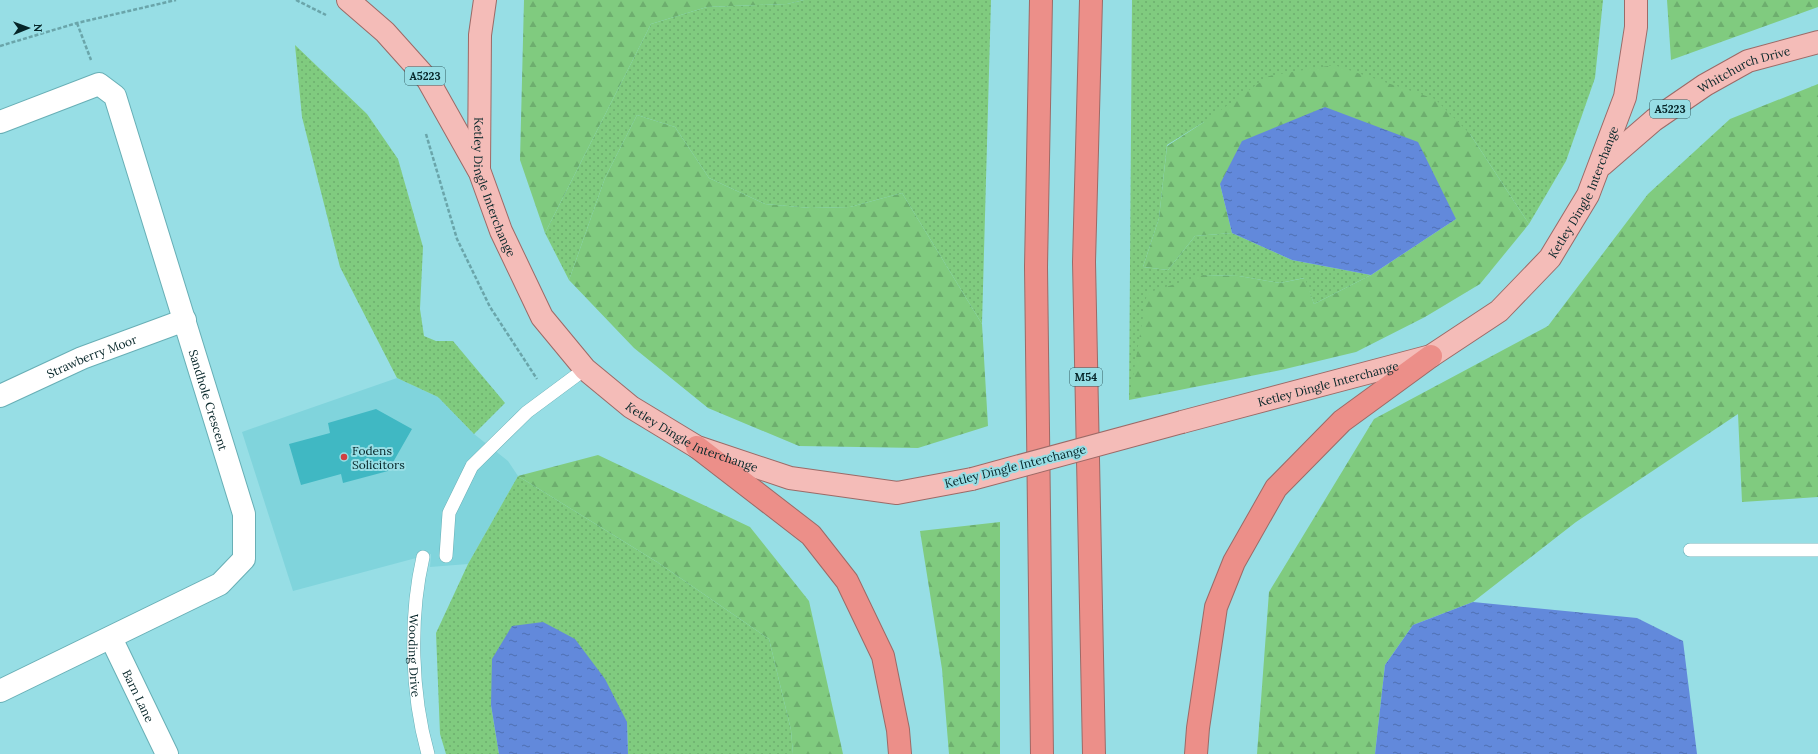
<svg xmlns="http://www.w3.org/2000/svg" width="1818" height="754" font-family="Lora,serif">
<style>
.built{fill:#80d4dc}
.grass{fill:url(#grass-dots)}
.forest{fill:url(#forest-firs)}
.water{fill:url(#water-ripples)}
.building{fill:#40b8c3}
.lines{fill:none;stroke-linecap:round;stroke-linejoin:round}
.service-casing{stroke:#68afb6;stroke-width:14}
.minor-casing{stroke:#68afb6;stroke-width:24}
.primary-casing{stroke:#9c6a67;stroke-width:24}
.motorway-casing{stroke:#9c6a67;stroke-width:24}
.path{stroke:#6aa5aa;stroke-width:2.5;stroke-dasharray:4 2;stroke-linecap:butt}
.service{stroke:#fff;stroke-width:13}
.minor{stroke:#fff;stroke-width:22}
.primary{stroke:#f4bcb8;stroke-width:22}
.motorway{stroke:#ec8f89;stroke-width:22}
.primary-bridge-casing{stroke:#9c6a67;stroke-width:24;stroke-linecap:butt}
.primary-bridge{stroke:#f4bcb8;stroke-width:22}
.poi-dot{fill:#cf4042;stroke:#97dee5;stroke-width:1.5}
.labels{text-anchor:middle;dominant-baseline:central;stroke-width:4;stroke-linejoin:round;paint-order:stroke}
.shield{fill:#97dee5;stroke:#325c61;stroke-width:1}
.shield-label{font-size:11px;font-weight:bold;fill:#062528}
.street-label{font-size:12px;fill:#062528;stroke:#97dee5}
.poi-label{font-size:12px;fill:#062528;stroke:#97dee5;text-anchor:start}
</style>
<defs>
<pattern id="grass-dots" width="8" height="8" patternUnits="userSpaceOnUse"><rect width="8" height="8" fill="#80cb7f"/><path d="M2 2h.1M6 6h.1" fill="none" stroke="#6dae6e" stroke-width="1.8" stroke-linecap="round"/></pattern>
<pattern id="forest-firs" width="22" height="20" patternUnits="userSpaceOnUse"><rect width="22" height="20" fill="#80cb7f"/><path d="M5 1l3.5 6h-7zM16 11l3.5 6h-7z" fill="#6dae6e"/></pattern>
<pattern id="water-ripples" width="26" height="14" patternUnits="userSpaceOnUse"><rect width="26" height="14" fill="#6289db"/><path d="M2 4q2-2 4 0t4 0M15 11q2-2 4 0t4 0" fill="none" stroke="#4f70b2"/></pattern>
</defs>
<rect width="100%" height="100%" fill="#97dee5"/>
<path class="built" d="M397,378L438,397L474,434L508,461L518,476L468,564L430,567L431,554L293,591L242,432Z"/>
<path class="grass" d="M804,0H991L982,324L902,193L850,207L811,208L765,204L709,178L675,127L637,115L605,178L569,280L545,233L651,24L707,7L787,4Z
M1132,0H1603L1595,78L1566,161L1529,224L1470,134L1204,122L1167,145L1159,218L1143,267L1168,270L1195,236L1232,233L1292,260L1371,275L1314,304L1304,278L1280,283L1239,276L1203,275L1129,400Z
M295,45L367,114L398,159L423,247L420,309L424,336L436,341H453L505,403L474,434L438,397L397,378L340,267L302,117Z
M518,476L657,562L769,639L791,730L793,754H628L627,722L491,705L499,754H446L440,734L436,633L468,564Z"/>
<path class="forest" d="M524,0H804L787,4L707,7L651,24L545,233L520,160Z
M1667,0H1818V7L1671,60Z
M1334,65L1435,99L1470,134L1529,224L1480,284L1425,317L1356,352L1281,370L1129,400L1147,293L1203,275L1239,276L1280,283L1305,278L1314,304L1371,275L1456,219L1220,184L1232,233L1195,236L1168,270L1143,267L1159,218L1167,146L1204,122L1269,76Z
M1818,84V497L1742,502L1738,414L1576,522L1473,602L1413,625L1385,665L1375,754H1257L1269,592L1374,419L1548,326L1648,194L1730,119Z
M637,115L675,127L709,178L765,204L811,208L850,207L902,193L982,324L988,426L918,448L799,446L708,408L634,348L569,280L605,178Z
M598,455L750,527L809,601L843,754H793L791,730L769,639L657,562L518,476Z
M1000,522V754H949L942,669L920,531Z"/>
<path class="water" d="M1325,107L1418,142L1456,219L1371,275L1292,260L1232,233L1220,184L1242,141Z
M1473,602L1637,618L1683,641L1697,754H1375L1385,665L1413,625Z
M543,622L575,639L605,679L627,722L628,754H499L491,705L492,659L512,626Z"/>
<path class="building" d="M376,409L412,429L388,471L343,483L341,474L301,485L289,444L330,433L328,423Z"/>
<g class="lines">
<g class="service-casing">
<g id="service">
<path d="M1690,550H1818"/>
<path d="M446,556L449,513L472,466L527,412L585,369"/>
<path id="s1" d="M423,557C409,618 411,694 428,754"/>
</g>
</g>
<g class="minor-casing">
<g id="minor">
<path id="s2" d="M0,122L99,84L115,96L244,514V559L220,584L0,691"/>
<path id="s3" d="M0,396L82,358L185,320"/>
<path id="s4" d="M111,638L167,754"/>
</g>
</g>
<g class="primary-casing">
<g id="primary">
<path d="M348,0L385,32L428,80L478,169"/>
<path id="s5" d="M485,0L480,35L479,170L501,231L542,317L585,369L631,407L697,447L790,478L897,493L972,479"/>
<path id="s6" d="M1602,165L1654,120L1705,85L1748,61L1818,42"/>
<path id="s7" d="M1182,422L1431,356L1499,311L1550,258L1588,195L1625,97L1636,27V0"/>
</g>
</g>
<g class="motorway-casing">
<path id="motorway" d="M1041,0L1036,267L1042,754
M1091,0L1084,262L1094,754
M697,447L811,535L847,581L883,656L898,730L900,754
M1196,754L1198,728L1216,607L1234,562L1276,488L1342,421L1431,356"/>
</g>
<path class="path" d="M296,0L326,15
M77,23L91,60
M0,46L77,23L176,0
M426,134L457,239L490,307L537,379"/>
<use href="#service" class="service"/>
<use href="#minor" class="minor"/>
<use href="#primary" class="primary"/>
<use href="#motorway" class="motorway"/>
<g class="primary-bridge-casing">
<path id="primary-bridge" d="M972,479L1182,422"/>
</g>
<use href="#primary-bridge" class="primary-bridge"/>
</g>
<circle class="poi-dot" cx="344" cy="457" r="4"/>
<g class="labels">
<g class="shield">
<rect x="405" y="67" width="40" height="18" rx="3"/>
<rect x="1650" y="100" width="40" height="18" rx="3"/>
<rect x="1070" y="368" width="32" height="18" rx="3"/>
</g>
<g class="shield-label">
<text x="425" y="76">A5223</text>
<text x="1670" y="109">A5223</text>
<text x="1086" y="377">M54</text>
</g>
<g class="street-label">
<text stroke="none"><textPath href="#s6" startOffset="173">Whitchurch Drive</textPath></text>
<text stroke="none"><textPath href="#s5" startOffset="190">Ketley Dingle Interchange</textPath></text>
<text stroke="none"><textPath href="#s7" startOffset="487">Ketley Dingle Interchange</textPath></text>
<text stroke="none"><textPath href="#s3" startOffset="100">Strawberry Moor</textPath></text>
<text stroke="none"><textPath href="#s7" startOffset="151">Ketley Dingle Interchange</textPath></text>
<text stroke="none"><textPath href="#s2" startOffset="444">Sandhole Crescent</textPath></text>
<text stroke="none"><textPath href="#s5" startOffset="526">Ketley Dingle Interchange</textPath></text>
<text transform="translate(1015 466) rotate(-14)">Ketley Dingle Interchange</text>
<text stroke="none"><textPath href="#s1" startOffset="99">Wooding Drive</textPath></text>
<text stroke="none"><textPath href="#s4" startOffset="64">Barn Lane</textPath></text>
</g>
<g class="poi-label">
<text x="352" y="450">Fodens<tspan x="352" dy="14">Solicitors</tspan></text>
</g>
</g>
<g transform="translate(28 28) rotate(89)" stroke="#97dee5" stroke-width="3" paint-order="stroke">
<path d="M0-3L7 15L0 10L-7 15Z" fill="#062528"/>
<text y="-6" font-size="11" font-weight="bold" text-anchor="middle" fill="#062528">N</text>
</g>
</svg>
